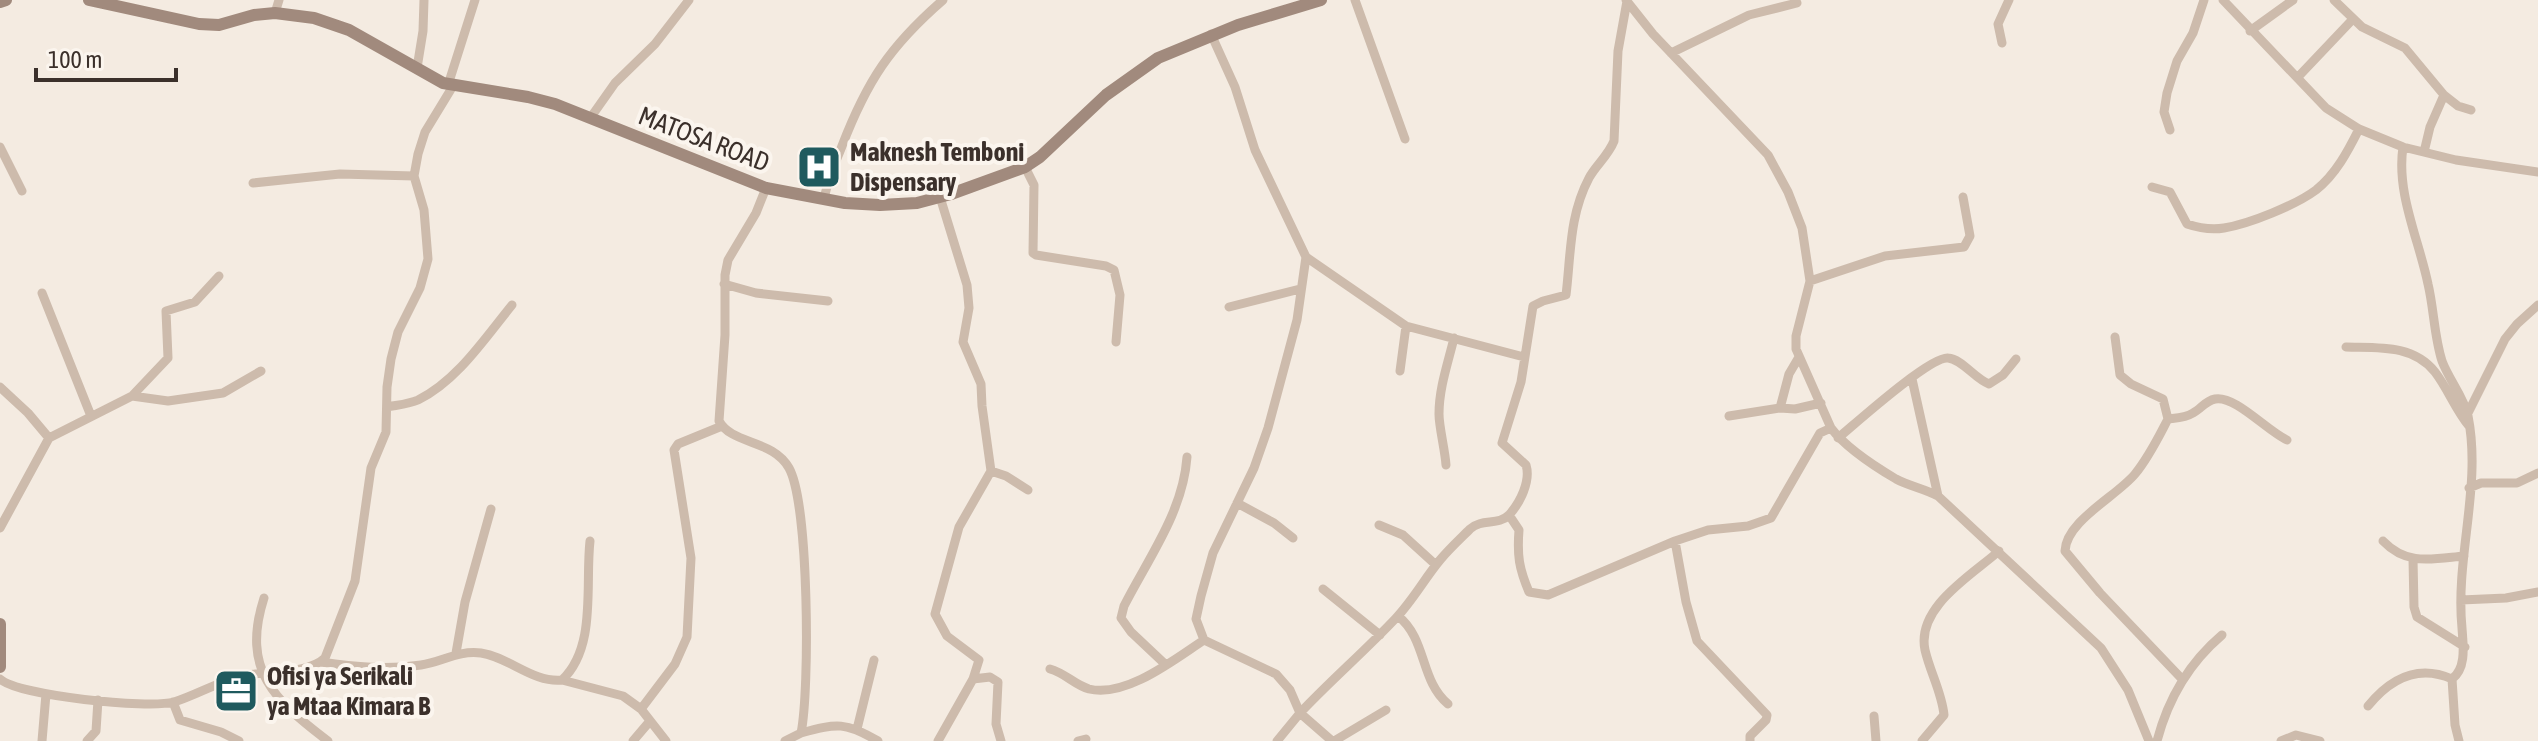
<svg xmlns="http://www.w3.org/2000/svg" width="2538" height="741" font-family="'Asap Condensed',sans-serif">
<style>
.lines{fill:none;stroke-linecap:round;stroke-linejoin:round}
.street{stroke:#cdbbac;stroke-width:9}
.secondary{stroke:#a18a7d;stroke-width:12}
.labels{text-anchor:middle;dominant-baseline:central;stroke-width:8;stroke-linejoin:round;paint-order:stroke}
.street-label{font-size:26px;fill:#3b302b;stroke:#fbf5ee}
.poi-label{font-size:26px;font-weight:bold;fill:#3b302b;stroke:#fbf5ee;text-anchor:start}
</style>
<rect width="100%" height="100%" fill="#f4ebe1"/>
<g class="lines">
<path class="street" d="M1355,0L1405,139
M1626,0L1653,34L1768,155L1788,192L1802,228L1810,281L1796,336V349L1831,428C1846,448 1874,466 1896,479C1909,486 1925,489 1938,496L2101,648L2128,690L2149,741
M2223,0L2326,108L2359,129L2403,147L2456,160L2538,172
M2334,0L2362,27L2405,48L2444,95L2458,106L2471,110
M275,13L279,0
M2250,31L2293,0
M1211,34L1235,87L1255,150L1306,257L1406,326L1524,357
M2002,43L1998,24L2009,0
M1671,53L1749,15L1797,3
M417,68L423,31L424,0
M2298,77L2353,19
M448,85L475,0
M591,117L615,83L655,44L689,0
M2170,130L2164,112L2167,93L2177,61L2193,33L2204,0
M0,147L22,191
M2424,152L2430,127L2444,95
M1025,167L1034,185L1033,253L1036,255L1106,266L1114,270L1120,295L1116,342
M253,183L340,174L414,176
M2152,187L2170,192L2187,224C2199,228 2212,230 2224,228C2249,224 2296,205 2316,190C2336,174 2348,151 2359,129
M766,188L756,213L728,260L725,275V335L719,421C732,445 773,439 789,468C809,504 810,689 801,733L785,741
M824,200C827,181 835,164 842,146C867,81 890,46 943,0
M1810,281L1885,256L1964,247L1970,236L1963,197
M724,284L756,293L828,301
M42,293L91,416
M1229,307L1300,289
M2115,337L2120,375L2131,384L2163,399L2168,419C2158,438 2149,457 2135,474C2117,496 2066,521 2065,551L2100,593L2182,679
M2346,347C2377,348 2413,344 2435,372C2448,389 2455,409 2469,426
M1400,371L1406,326
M1912,379L1938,496
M0,387L28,413L49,438
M132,396L168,401L223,393L261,371
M387,407C397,405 409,404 418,400C457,381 485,338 512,305
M1780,408L1795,409L1821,403
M2468,413L2505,339L2517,324L2538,305
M1729,416L1780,408L1789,374L1799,357
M2168,419C2176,418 2185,418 2193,413C2201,409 2205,401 2215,399C2235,395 2267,431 2287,440
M1838,438C1855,424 1930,356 1948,358C1962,359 1975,379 1989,384L2003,375L2016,359
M1446,465C1445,450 1439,427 1439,414C1439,388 1448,363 1454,338
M991,471L1006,476L1028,490
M2469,488L2481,483H2517L2538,473
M1237,503L1274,523L1293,538
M1509,515L1519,530C1517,556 1519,568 1529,592L1548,595L1675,541L1708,530L1748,526L1771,518L1820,433L1831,428
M1379,525L1403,535L1436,565
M0,528L49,438L132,396L168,358L166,311L195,302L219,276
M1675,541L1686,602L1697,641L1767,715L1766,720L1750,736V741
M2383,541C2407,566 2432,559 2464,556
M2413,559L2414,607L2417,617L2465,647
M1323,589L1380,635
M264,598C241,670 274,700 328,741
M2461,600L2506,598L2538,592
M1398,616C1427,639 1420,681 1448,704
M456,653L465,602L491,509
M321,662C355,667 387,670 421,665C442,662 458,650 481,653C509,657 533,683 562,680C597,647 585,585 590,541
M1166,665L1131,632L1121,618L1124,606C1149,557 1183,512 1187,457
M1050,669C1065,673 1075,685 1089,689C1126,698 1175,659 1204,640
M0,679C19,696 148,709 174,702C202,693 225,677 255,674C275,671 309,673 325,658L355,581L371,468L386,432L387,387L391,359L398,332L420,288L428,259L424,210L414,176L418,154L425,132L453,86
M973,679L990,677L998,682L996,724L1001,741
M2452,679L2455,725L2459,741
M562,680L623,696L641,709L666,741
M173,702L180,720L221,732L239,741
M2368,706C2390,679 2418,664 2452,679C2467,668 2463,644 2462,628C2455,558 2482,486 2468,416C2464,397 2449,380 2442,361C2434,336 2434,309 2428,284C2419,240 2396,193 2403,147
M641,709L675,664L687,637L691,558L674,450L678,444L722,426
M1874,716L1876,741
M857,729L874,660
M801,733C838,723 845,722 878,741
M42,741L46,694
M87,741L96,731L98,700
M633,741L650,721
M938,741L973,679L979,660L947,636L935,614L959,527L991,471L982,406L981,384L963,342L969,308L967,285L940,197
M1078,741L1086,739
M1277,741L1300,713L1290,690L1276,674L1204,640L1196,619L1201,596L1213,553L1254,468L1268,428L1297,320L1306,257
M1332,741L1300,713C1331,680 1365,651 1396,618C1413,600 1425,578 1440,560C1449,549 1460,539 1470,529C1482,518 1498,526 1509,515C1520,503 1531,481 1526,465L1502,443L1521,382L1533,306L1543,301L1566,295C1571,254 1569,216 1589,178C1596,165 1608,156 1614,141L1618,51L1627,1
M1334,741L1386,710
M1922,741L1944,715C1942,693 1930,672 1925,650C1916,607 1972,575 1999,551
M2157,741C2168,699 2189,663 2222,635
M2281,741L2296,735L2320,741"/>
<path class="secondary" d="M89,0L199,24L219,25L254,15L275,13L314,18L349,30L443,83L528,97L555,104L766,188L845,203L880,205L917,203L951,194L1025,167L1040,157L1106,95L1158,58L1238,25L1321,0
M0,2L6,0
M0,624V667"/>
</g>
<defs>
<g id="hospital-square" transform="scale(2.3)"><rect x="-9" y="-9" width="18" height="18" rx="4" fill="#1f5a5e" stroke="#fbf5ee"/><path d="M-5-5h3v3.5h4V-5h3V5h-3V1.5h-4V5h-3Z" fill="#fff"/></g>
<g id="office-square" transform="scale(2.3)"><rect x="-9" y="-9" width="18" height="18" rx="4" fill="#1f5a5e" stroke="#fbf5ee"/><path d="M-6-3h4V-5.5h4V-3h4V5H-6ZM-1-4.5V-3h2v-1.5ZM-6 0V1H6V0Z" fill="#fff"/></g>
</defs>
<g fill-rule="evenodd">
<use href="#hospital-square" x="819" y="167"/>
<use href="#office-square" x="236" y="691"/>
</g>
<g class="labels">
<g class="street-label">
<text transform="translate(704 139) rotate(21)">MATOSA ROAD</text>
</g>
<g class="poi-label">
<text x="850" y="152">Maknesh Temboni<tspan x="850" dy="30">Dispensary</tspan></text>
<text x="267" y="676">Ofisi ya Serikali<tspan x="267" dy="30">ya Mtaa Kimara B</tspan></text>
</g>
</g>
<path d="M36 68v12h140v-12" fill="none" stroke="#3b302b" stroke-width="4"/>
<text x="48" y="68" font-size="24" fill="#3b302b" stroke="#fbf5ee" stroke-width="6" paint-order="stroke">100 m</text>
</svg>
